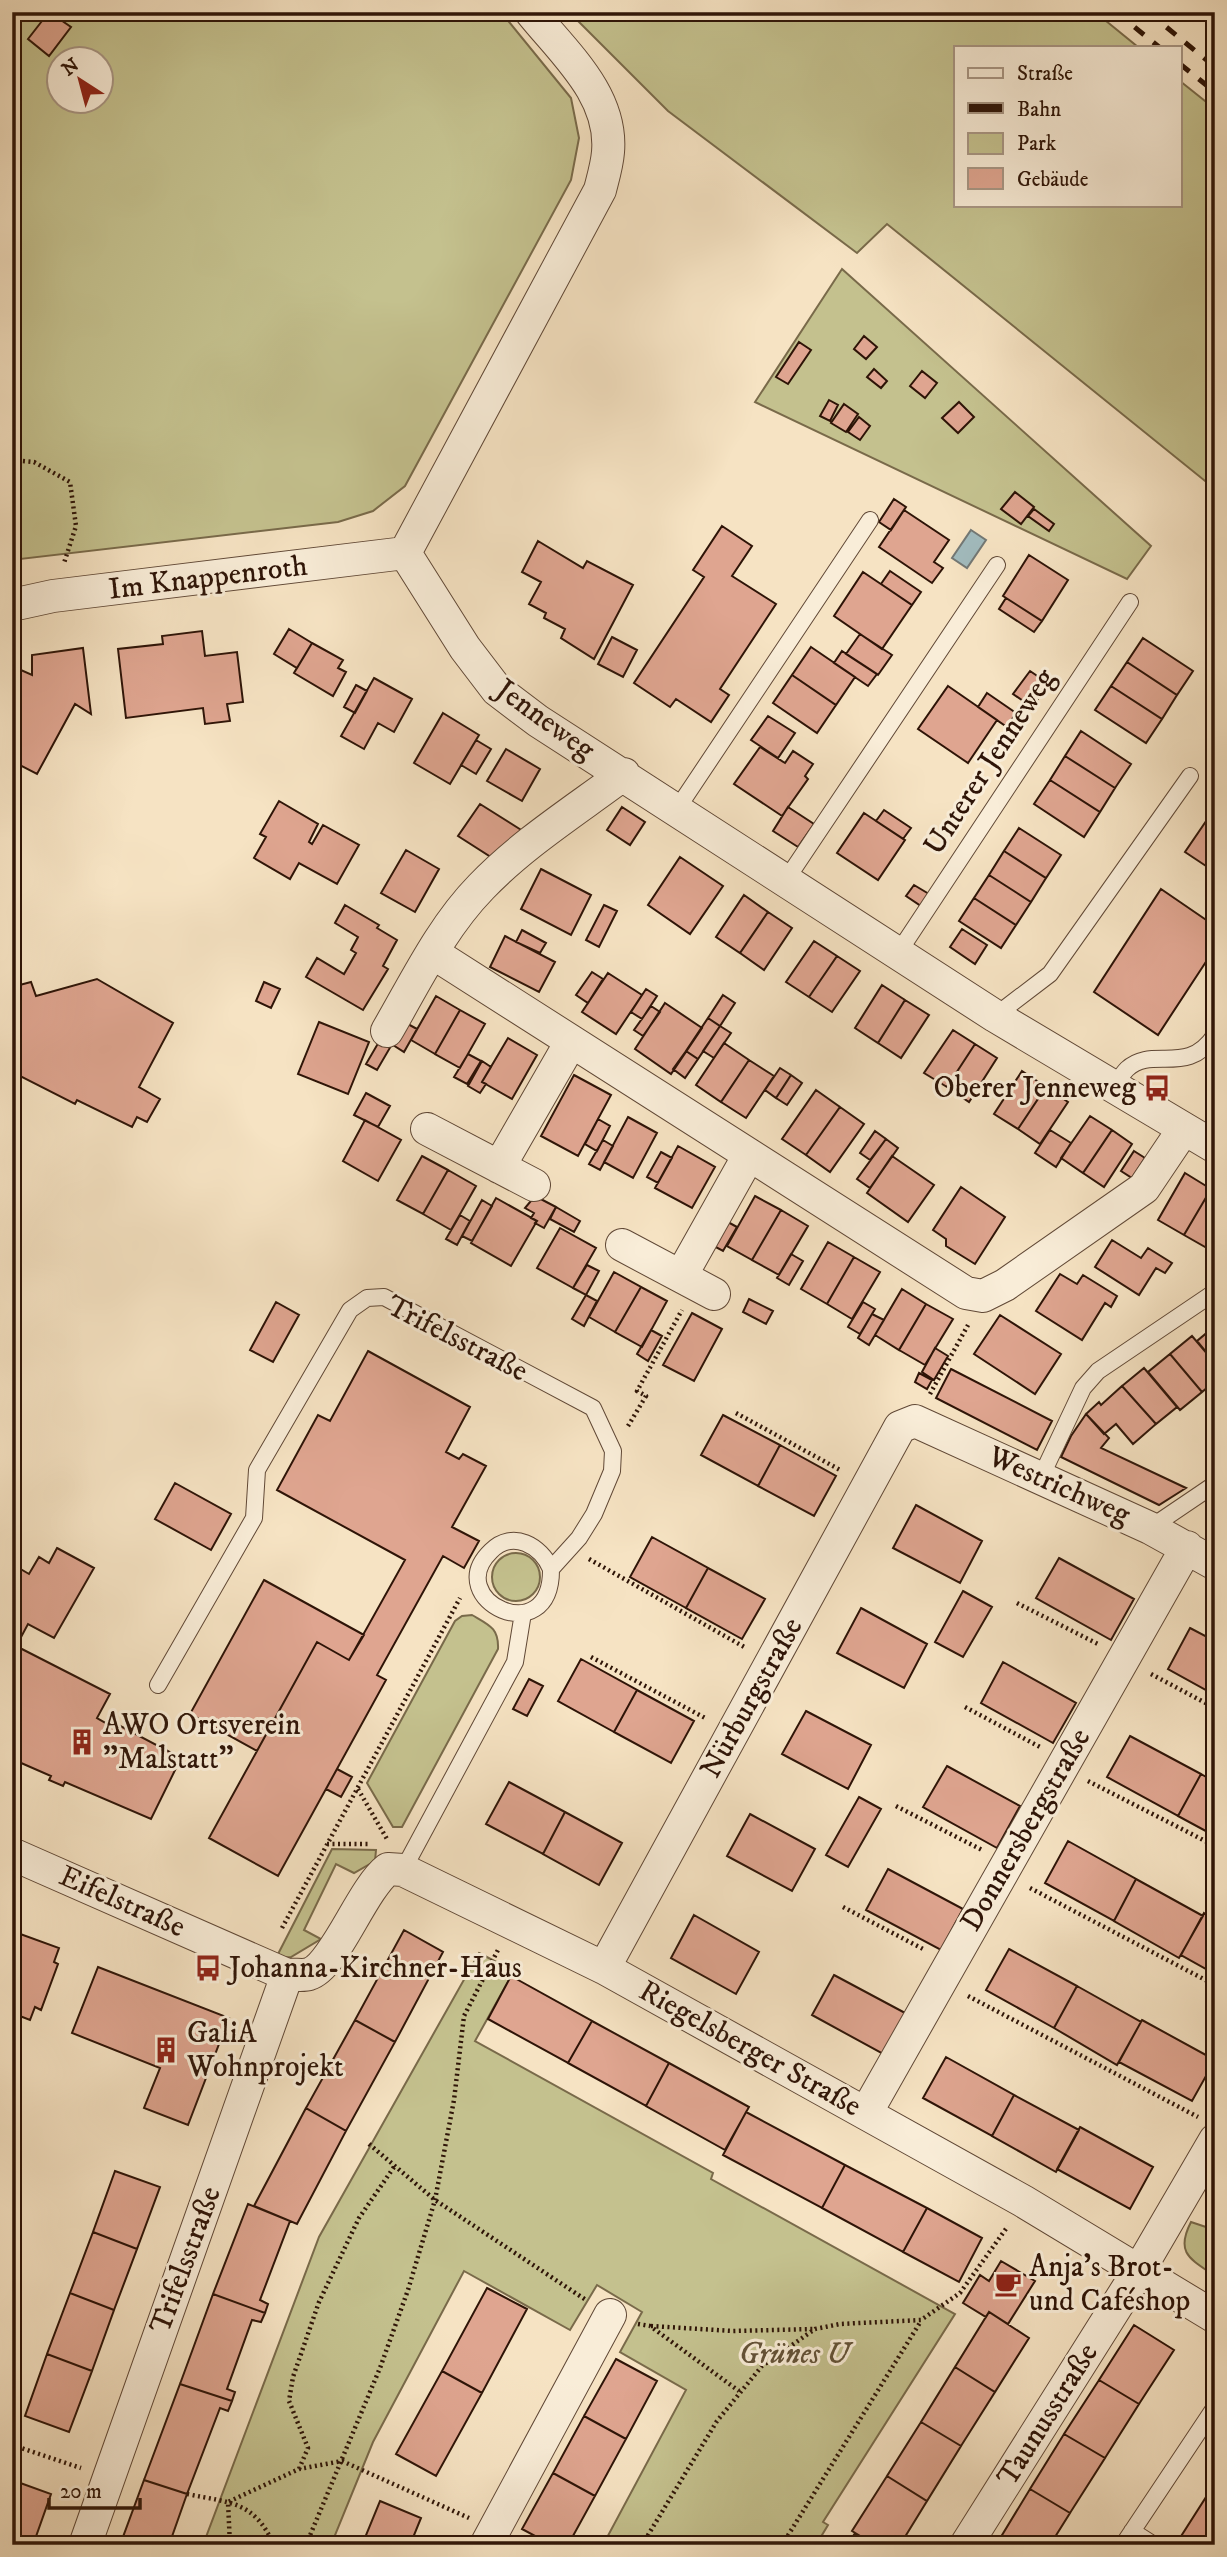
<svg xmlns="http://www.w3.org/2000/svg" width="1227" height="2557" font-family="'IM FELL DW Pica',serif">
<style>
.green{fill:#c4c18e;stroke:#796a4a;stroke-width:2;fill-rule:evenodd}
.water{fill:#a1bbbe;stroke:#737875;stroke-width:2}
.building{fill:#dfa590;stroke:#2e1407;stroke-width:2}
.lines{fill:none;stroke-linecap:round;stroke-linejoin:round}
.service-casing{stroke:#604836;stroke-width:18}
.minor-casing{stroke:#604836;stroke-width:34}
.path{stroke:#2e1407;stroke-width:4.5;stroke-dasharray:2 3.5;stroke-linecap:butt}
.service{stroke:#f9edd8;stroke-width:16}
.minor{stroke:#f9edd8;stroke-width:32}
.rail{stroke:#2e1407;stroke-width:5;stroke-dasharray:12 12;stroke-linecap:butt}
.labels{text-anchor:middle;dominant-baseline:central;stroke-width:6;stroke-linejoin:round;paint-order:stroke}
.street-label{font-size:30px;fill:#2e1407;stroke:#f9edd8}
.poi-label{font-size:30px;fill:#2e1407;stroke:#f9edd8;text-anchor:start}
.park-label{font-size:30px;font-style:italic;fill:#625136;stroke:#f9edd8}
</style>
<rect width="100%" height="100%" fill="#f6e3c3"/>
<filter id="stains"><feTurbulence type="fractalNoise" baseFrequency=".00286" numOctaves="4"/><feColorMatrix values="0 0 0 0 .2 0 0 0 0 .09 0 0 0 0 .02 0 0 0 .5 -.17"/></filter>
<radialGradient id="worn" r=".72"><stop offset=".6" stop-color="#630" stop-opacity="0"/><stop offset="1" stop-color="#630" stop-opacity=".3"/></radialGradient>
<path class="green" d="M12,12H501L571,98L579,138L571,180L405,486L373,511L338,522L12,560ZM60,60H102V102H60Z
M569,12H1095L1138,47H956V205H1180V81L1215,109V489L887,224L857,253L668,111Z
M842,269L1151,546L1127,579L755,402Z
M492 1577a24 24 0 1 1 48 0a24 24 0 1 1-48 0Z
M472,1615C489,1625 499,1628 498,1649L402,1827H393L367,1783L455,1621L462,1616Z
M332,1849L376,1850L375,1861L354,1873L336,1864L304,1930L321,1939L291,1957L276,1958Z
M479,1953L514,1971L475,2041L713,2173L711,2179L955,2314L823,2522L828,2525L816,2545H603L686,2390L620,2352L642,2312L597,2285L570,2330L464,2271L373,2442L331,2545H203L319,2237Z
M1191,2222L1215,2230V2276C1190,2259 1175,2253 1191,2222Z"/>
<path class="water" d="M971,530L986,540L967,568L952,558Z"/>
<path class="building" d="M49,12L71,27L49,56L28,39Z
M864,336L877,347L866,359L854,349Z
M799,342L811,350L788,384L776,377Z
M874,369L887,381L881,388L867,377Z
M922,371L937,383L925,398L910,386Z
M829,400L838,405L830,421L820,416Z
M959,402L974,417L958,433L942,418Z
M844,404L858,414L846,432L831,423Z
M859,417L870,426L860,440L848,432Z
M1015,492L1034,507L1021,524L1001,509Z
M894,499L906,507L891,530L879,522Z
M1034,509L1054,524L1049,531L1028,516Z
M904,510L949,540L934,562L943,568L932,583L879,547Z
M722,526L752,546L732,576L776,604L720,689L729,695L711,722L676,699L670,707L634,683L704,577L693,570Z
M538,541L583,568L587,561L633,585L594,659L561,638L565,629L544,618L546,613L529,604L541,582L522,572Z
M1029,555L1068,580L1042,621L1003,596Z
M890,571L921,592L912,605L881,584Z
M863,572L912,605L882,649L834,616Z
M1006,598L1042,621L1034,632L999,609Z
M289,629L312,643L297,668L274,654Z
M202,631L205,656L237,652L243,702L227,704L230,721L205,724L203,708L126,718L118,649L163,644L162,636Z
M860,634L892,655L878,675L846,654Z
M612,637L637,650L623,677L598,664Z
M1143,638L1193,671L1177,695L1127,662Z
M312,643L343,660L338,668L346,672L333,696L294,673Z
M811,647L855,677L836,705L792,675Z
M83,648L91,714L75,704L37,774L12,761V666L32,675V655Z
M842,651L877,674L868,686L834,663Z
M1127,662L1177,695L1162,719L1111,686Z
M1030,671L1049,684L1032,707L1013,694Z
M792,675L836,705L817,733L773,703Z
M374,678L412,699L394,732L378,723L364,749L341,736Z
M356,685L367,691L355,713L344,707Z
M948,686L997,720L968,763L918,729Z
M1111,686L1162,719L1146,743L1095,710Z
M987,693L1016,713L1007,727L978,707Z
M443,713L479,735L450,784L414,763Z
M768,716L795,733L778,758L751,740Z
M1081,731L1131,764L1115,788L1065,756Z
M476,740L491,749L476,774L461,765Z
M760,747L785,763L793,751L813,764L805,776L808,779L782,816L734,784Z
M506,749L540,769L522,801L487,781Z
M1065,756L1115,788L1100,812L1050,780Z
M1050,780L1100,812L1084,837L1034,804Z
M279,801L318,824L309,842L312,844L323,825L359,845L337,884L299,863L290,879L254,858L266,837L260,834Z
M480,804L526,833L494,859L458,836Z
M622,807L645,822L630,845L607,830Z
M788,807L814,824L798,847L773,831Z
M1215,808V872L1185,852Z
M884,810L911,828L903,839L876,821Z
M864,813L905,840L878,880L837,853Z
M1019,828L1061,855L1046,878L1004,851Z
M406,850L439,869L415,912L381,893Z
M1004,851L1046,878L1031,902L989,875Z
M680,857L723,886L690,934L648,905Z
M541,869L591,895L571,935L521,909Z
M989,875L1031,902L1016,925L974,898Z
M914,885L929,894L921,906L906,896Z
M1161,889L1215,926V948L1158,1035L1094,992Z
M744,895L768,912L740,953L716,937Z
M974,898L1016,925L1001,948L959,921Z
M345,905L379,925L377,928L397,940L383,966L388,969L363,1010L306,977L317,958L344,974L356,953L351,950L358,937L335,923Z
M604,905L617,911L599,947L586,940Z
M768,912L792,928L764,970L740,953Z
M962,929L987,945L975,964L950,947Z
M522,930L546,943L540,953L516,942Z
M505,936L555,962L539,992L490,967Z
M814,941L837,956L809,997L786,982Z
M837,956L860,971L832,1012L809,997Z
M592,972L603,979L588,1003L576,995Z
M608,973L642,995L616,1034L582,1012Z
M97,979L173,1023L139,1087L160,1099L147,1122L137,1117L132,1127L77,1100L75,1104L12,1072V987L31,982L36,996Z
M264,982L280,989L271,1008L256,1001Z
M882,985L905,1000L878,1043L855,1028Z
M646,989L657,996L642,1019L631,1012Z
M723,995L735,1003L720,1026L708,1018Z
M436,996L460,1010L435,1054L411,1040Z
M905,1000L929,1015L901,1058L878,1043Z
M665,1003L702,1028L671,1074L635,1049Z
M651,1006L660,1012L643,1036L634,1030Z
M460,1010L485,1024L460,1068L435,1054Z
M708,1018L720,1026L698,1059L686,1051Z
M319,1022L369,1042L348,1094L298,1074Z
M406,1023L417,1029L404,1052L393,1045Z
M720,1026L731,1033L714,1058L703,1051Z
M953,1030L975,1044L947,1087L924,1073Z
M508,1038L537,1055L512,1099L482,1082Z
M380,1040L391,1046L377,1070L366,1064Z
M724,1043L749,1060L721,1102L696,1085Z
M975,1044L997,1058L969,1102L947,1087Z
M686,1051L698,1059L685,1078L673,1069Z
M468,1054L481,1061L467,1084L454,1077Z
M749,1060L774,1076L746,1118L721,1102Z
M482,1061L491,1067L482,1082L486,1084L480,1093L468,1086Z
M780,1068L791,1075L776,1098L765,1090Z
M1022,1071L1046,1087L1018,1129L994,1114Z
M574,1075L611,1095L578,1156L541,1136Z
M791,1075L802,1083L787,1105L776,1098Z
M1046,1087L1068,1102L1040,1144L1018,1129Z
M816,1090L840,1107L806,1155L782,1139Z
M366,1093L390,1106L378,1127L354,1115Z
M840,1107L864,1124L830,1172L806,1155Z
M1090,1116L1112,1130L1083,1173L1061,1158Z
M628,1117L657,1133L633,1178L604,1162Z
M598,1119L610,1126L597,1151L585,1144Z
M365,1120L401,1140L378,1181L343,1161Z
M1050,1130L1071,1143L1056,1167L1035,1153Z
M1112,1130L1132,1144L1104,1187L1083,1173Z
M875,1131L886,1139L870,1160L860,1153Z
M886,1139L898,1148L870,1188L857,1179Z
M603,1140L613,1146L600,1170L589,1164Z
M678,1146L715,1167L692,1208L655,1188Z
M1134,1151L1145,1158L1132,1178L1121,1171Z
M661,1152L672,1158L658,1183L647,1177Z
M422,1156L448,1170L423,1214L397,1200Z
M892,1156L934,1185L908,1222L867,1193Z
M448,1170L476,1186L451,1230L423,1214Z
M1185,1173L1211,1189L1184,1235L1158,1220Z
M961,1187L1005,1217L975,1264L946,1246V1239L933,1230Z
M1211,1189L1215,1191L1214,1252L1184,1235Z
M535,1196L556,1207L544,1228L535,1223L537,1221L531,1218L534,1213L525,1208Z
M755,1196L781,1210L752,1260L727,1246Z
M496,1198L537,1221L511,1266L471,1243Z
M482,1200L492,1206L472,1241L462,1236Z
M556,1207L580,1221L574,1232L550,1219Z
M781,1210L808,1226L779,1275L752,1260Z
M460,1215L470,1221L457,1245L446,1239Z
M726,1221L737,1227L723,1251L712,1245Z
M560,1228L596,1248L573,1288L537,1268Z
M1112,1240L1141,1258L1148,1248L1172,1263L1165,1273L1156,1268L1139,1295L1095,1267Z
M828,1242L854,1257L827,1304L801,1289Z
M791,1254L803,1261L789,1285L777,1278Z
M854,1257L880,1272L852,1319L827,1304Z
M587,1265L599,1271L586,1295L573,1288Z
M614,1272L641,1287L615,1332L589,1317Z
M1060,1274L1077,1284L1083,1275L1117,1296L1111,1307L1105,1303L1082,1340L1036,1311Z
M641,1287L667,1301L642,1347L615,1332Z
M902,1289L926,1304L899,1350L875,1335Z
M586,1295L597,1301L584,1326L572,1319Z
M749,1299L773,1311L766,1324L743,1312Z
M276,1302L299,1315L273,1362L250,1350Z
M863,1302L875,1309L860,1334L848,1327Z
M926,1304L953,1319L925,1365L899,1350Z
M692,1313L722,1329L694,1381L663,1365Z
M872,1314L884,1320L869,1345L858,1338Z
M1000,1315L1061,1354L1035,1394L974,1354Z
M1215,1326V1363L1197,1341Z
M651,1330L662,1336L648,1361L637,1354Z
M1192,1336L1215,1363V1381L1202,1392L1170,1354Z
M935,1348L948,1356L934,1380L922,1372Z
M368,1351L470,1407L446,1452L459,1459L463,1454L486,1466L452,1527L479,1541L464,1568L443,1556L377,1675L386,1680L278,1876L209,1838L317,1642L349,1660L405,1560L277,1490L318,1415L330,1421Z
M1170,1354L1202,1392L1180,1410L1148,1372Z
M1144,1368L1177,1407L1156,1424L1122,1386Z
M951,1369L1052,1421L1037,1450L936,1398Z
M919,1373L932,1380L927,1389L915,1382Z
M1122,1386L1156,1424L1133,1444L1116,1424L1104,1434L1086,1414L1099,1402L1101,1405Z
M1086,1414L1109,1438L1101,1448L1186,1488L1159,1505L1061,1457L1071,1436Z
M723,1415L780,1445L758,1486L701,1455Z
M780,1445L836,1476L814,1516L758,1486Z
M175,1483L231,1514L211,1550L155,1519Z
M916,1505L982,1541L960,1583L893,1548Z
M1215,1513V1532L1207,1527Z
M652,1537L708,1568L686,1608L630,1577Z
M57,1548L94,1568L54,1638L28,1624L12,1654V1564L29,1574L39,1557L49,1563Z
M1059,1558L1134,1599L1111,1640L1036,1598Z
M708,1568L765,1599L742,1639L686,1608Z
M264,1580L364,1635L349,1660L317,1642L257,1751L190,1714Z
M963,1591L992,1607L963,1657L935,1642Z
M861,1608L927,1644L904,1688L837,1653Z
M1190,1628L1215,1641V1695L1168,1669Z
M16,1646L110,1694L97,1718L111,1726L113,1722L181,1758L151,1819L65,1782L63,1786L49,1780L51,1776L12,1759V1654Z
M581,1659L637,1690L614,1732L558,1701Z
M1003,1662L1076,1703L1053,1743L981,1703Z
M529,1679L543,1686L527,1716L513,1709Z
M637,1690L694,1721L671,1763L614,1732Z
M806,1711L871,1745L848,1789L782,1754Z
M1130,1736L1201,1774L1178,1816L1107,1777Z
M947,1766L1020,1806L997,1848L923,1807Z
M337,1769L352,1777L341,1797L326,1789Z
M1201,1774L1215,1782V1836L1178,1816Z
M509,1782L565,1812L543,1854L486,1824Z
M859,1797L881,1809L848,1867L826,1855Z
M565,1812L622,1843L599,1885L543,1854Z
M750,1814L815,1849L792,1891L727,1856Z
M1068,1841L1136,1879L1114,1921L1045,1883Z
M888,1869L963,1909L941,1950L866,1910Z
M1136,1879L1203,1916L1179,1958L1114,1921Z
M1204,1913L1215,1920V1974L1181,1955Z
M694,1915L759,1952L736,1994L671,1958Z
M404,1930L443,1952L395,2042L355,2020Z
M12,1931L59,1948L54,1962L58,1964L41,2010L35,2007L30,2020L12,2013Z
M1009,1949L1077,1986L1054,2028L986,1990Z
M98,1967L229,2018L188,2125L144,2108L160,2068L72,2033Z
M834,1975L907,2014L885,2055L812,2015Z
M511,1976L592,2021L568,2063L488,2019Z
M1077,1986L1141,2022L1117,2065L1054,2028Z
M355,2020L395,2042L346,2131L306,2108Z
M1142,2020L1215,2060L1192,2101L1119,2062Z
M592,2021L669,2063L646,2106L568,2063Z
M946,2057L1014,2095L992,2136L923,2098Z
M669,2063L749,2107L725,2150L646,2106Z
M1014,2095L1079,2130L1056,2172L992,2136Z
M306,2108L346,2131L297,2224L254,2206Z
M746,2112L845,2165L822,2208L723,2155Z
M1080,2127L1153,2167L1130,2209L1057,2169Z
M845,2165L927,2208L903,2252L822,2208Z
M115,2171L160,2187L137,2249L93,2232Z
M248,2204L290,2221L260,2300L268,2304L265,2313L213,2294Z
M927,2208L982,2238L959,2282L903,2252Z
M93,2232L137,2249L114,2310L70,2293Z
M1001,2261L1035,2281L1008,2324L989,2312L986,2317L963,2303L980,2275L989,2281Z
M487,2288L527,2309L482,2393L442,2371Z
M70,2293L114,2310L92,2371L47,2354Z
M213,2294L265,2313L261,2322L252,2320L227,2389L235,2392L232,2401L180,2384Z
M989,2312L1029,2338L995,2392L955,2367Z
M1134,2325L1174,2350L1139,2404L1099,2380Z
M47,2354L92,2371L69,2432L25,2416Z
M616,2359L657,2381L626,2439L584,2416Z
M955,2367L995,2392L961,2446L921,2422Z
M442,2371L482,2393L436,2476L396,2454Z
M1099,2380L1139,2404L1105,2458L1064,2434Z
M180,2384L232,2401L228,2411L220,2408L187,2494L144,2480Z
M584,2416L626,2439L595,2496L553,2473Z
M921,2422L961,2446L927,2501L887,2476Z
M1064,2434L1105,2458L1070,2513L1030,2489Z
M553,2473L595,2496L568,2545H552L522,2529Z
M887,2476L927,2501L900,2545H875L852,2531Z
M12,2480L51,2494L33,2545H12Z
M144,2480L187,2494L169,2545H120Z
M1215,2483V2535L1208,2545H1184L1178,2541Z
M1030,2489L1070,2513L1050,2545H996Z
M380,2501L421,2518L410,2545H362Z
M855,2533L875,2545H848Z"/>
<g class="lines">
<g class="service-casing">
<path id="service" d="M677,809L870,520
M786,880L997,565
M898,953L1130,602
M995,1016L1050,974L1190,776
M1114,1087C1118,1081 1122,1074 1127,1069C1153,1045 1187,1077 1215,1035
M1041,1477L1083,1388L1098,1371L1215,1292
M1150,1528L1215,1484
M158,1685L254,1518L257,1470L350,1310L367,1298L384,1297L593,1408L613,1451L612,1471L594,1514L579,1538L551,1569C552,1653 440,1600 491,1551C513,1529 541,1546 551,1569
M403,1870L515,1662L523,1613
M1132,2531L1154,2545
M1123,2545L1215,2407"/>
</g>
<g class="minor-casing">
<path id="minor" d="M405,553L465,648L497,690L538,721L995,1016L1215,1147
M405,553L600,190C603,178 607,165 608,152C613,95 564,53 531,12
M12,605L53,596L405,553
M433,953L966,1293L983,1296L1005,1285L1144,1188L1183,1130
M387,1031C415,983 441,928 481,887C522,844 576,810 624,774
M427,1129L534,1185
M499,1167L571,1042
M622,1245L714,1294
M681,1276L749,1155
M12,1854L287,1975C294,1974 303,1976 309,1974C335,1966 361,1890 388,1869L403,1870L604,1968L1023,2201L1215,2317
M604,1968L900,1427L915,1421L1150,1528L1215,1564
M866,2113L1187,1547
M85,2545L287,1975
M486,2545L610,2315
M966,2545L1138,2272L1215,2140"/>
</g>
<path class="path" d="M12,460L34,462L70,482L76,526L64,563
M930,1394L968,1325
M736,1413L842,1471
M628,1426L646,1396L637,1391L682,1310
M589,1559L746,1648
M1017,1603L1098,1644
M591,1657L707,1719
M1151,1674L1215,1708
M965,1707L1040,1747
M1088,1781L1215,1846
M358,1789L387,1839
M896,1806L982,1850
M327,1844H369
M1030,1888L1215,1985
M843,1907L925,1950
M282,1928L460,1598
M968,1996L1198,2117
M369,2144L435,2200L586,2300
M638,2324L650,2326L739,2391
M651,2326L733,2331L814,2329
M12,2445L81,2468
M299,2469L308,2448L289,2401L293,2377L319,2302L359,2218L394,2167
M187,2494C231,2503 254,2501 274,2545
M230,2545L228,2502L299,2469L342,2461L469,2518
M306,2545L380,2368L408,2290L435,2200L454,2100L464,2016L499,1948
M642,2545L717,2421L762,2366L815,2329L840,2324L921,2320L960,2293L1008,2226
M782,2545L921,2321"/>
<use href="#service" class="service"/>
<use href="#minor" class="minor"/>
<path class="rail" d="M1116,12L1159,47
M1148,12L1215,67
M1180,64L1215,92"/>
</g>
<defs>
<g id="bus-bare" transform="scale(2.1)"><path d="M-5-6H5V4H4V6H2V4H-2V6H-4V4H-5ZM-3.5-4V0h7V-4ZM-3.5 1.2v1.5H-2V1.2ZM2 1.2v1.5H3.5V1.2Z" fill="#8f2418" stroke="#f9edd8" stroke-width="2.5" paint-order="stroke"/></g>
<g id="building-bare" transform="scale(2.1)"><path d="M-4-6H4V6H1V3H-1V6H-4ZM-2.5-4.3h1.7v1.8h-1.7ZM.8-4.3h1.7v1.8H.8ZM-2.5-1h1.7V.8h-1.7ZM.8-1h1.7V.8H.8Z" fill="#8f2418" stroke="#f9edd8" stroke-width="2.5" paint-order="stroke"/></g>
<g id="cafe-bare" transform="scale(2.1)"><path d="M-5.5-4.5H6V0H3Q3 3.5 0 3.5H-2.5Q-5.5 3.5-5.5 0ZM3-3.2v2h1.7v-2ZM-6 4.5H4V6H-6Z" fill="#8f2418" stroke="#f9edd8" stroke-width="2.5" paint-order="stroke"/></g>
</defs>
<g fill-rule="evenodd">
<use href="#bus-bare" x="1157" y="1088"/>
<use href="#building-bare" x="82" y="1742"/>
<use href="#bus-bare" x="208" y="1968"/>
<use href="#building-bare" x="166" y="2050"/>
<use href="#cafe-bare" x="1008" y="2284"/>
</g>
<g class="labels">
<g class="street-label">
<text transform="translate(208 578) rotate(-7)">Im Knappenroth</text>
<text transform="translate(545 720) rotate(36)">Jenneweg</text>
<text transform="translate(990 762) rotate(-57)">Unterer Jenneweg</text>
<text transform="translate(457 1339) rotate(27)">Trifelsstraße</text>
<text transform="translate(1059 1486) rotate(24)">Westrichweg</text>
<text transform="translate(752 1698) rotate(-61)">Nürburgstraße</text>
<text transform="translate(1026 1830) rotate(-60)">Donnersbergstraße</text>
<text transform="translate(122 1902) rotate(24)">Eifelstraße</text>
<text transform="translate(750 2049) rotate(29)">Riegelsberger Straße</text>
<text transform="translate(186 2260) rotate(-70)">Trifelsstraße</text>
<text transform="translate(1048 2415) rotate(-58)">Taunusstraße</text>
</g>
<g class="poi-label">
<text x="1136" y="1088" text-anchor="end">Oberer Jenneweg</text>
<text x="103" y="1725">AWO Ortsverein<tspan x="103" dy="34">"Malstatt"</tspan></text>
<text x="229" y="1968">Johanna-Kirchner-Haus</text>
<text x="187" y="2033">GaliA<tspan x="187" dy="34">Wohnprojekt</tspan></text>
<text x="1029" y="2267">Anja's Brot-<tspan x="1029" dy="34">und Caféshop</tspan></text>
</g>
<g class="park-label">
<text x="794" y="2354">Grünes U</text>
</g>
</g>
<rect width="1227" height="2557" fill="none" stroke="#f6e3c3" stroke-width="42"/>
<rect x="14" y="14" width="1199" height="2529" fill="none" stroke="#2e1407" stroke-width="3.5"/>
<rect x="21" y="21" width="1185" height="2515" fill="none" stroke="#2e1407" stroke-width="2"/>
<rect x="954" y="46" width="228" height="161" fill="#f9edd8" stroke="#a89684" stroke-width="2"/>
<rect x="968" y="68" width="35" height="10" fill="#f9edd8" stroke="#a89684" stroke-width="2"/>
<text x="1017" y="80" font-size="21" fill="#2e1407">Straße</text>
<rect x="968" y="103" width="35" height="10" fill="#2e1407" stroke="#a89684" stroke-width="2"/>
<text x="1017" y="116" font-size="21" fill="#2e1407">Bahn</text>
<rect x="968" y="133" width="35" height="21" fill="#c4c18e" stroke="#a89684" stroke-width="2"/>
<text x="1017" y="150" font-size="21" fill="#2e1407">Park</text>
<rect x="968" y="168" width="35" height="21" fill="#dfa590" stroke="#a89684" stroke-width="2"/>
<text x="1017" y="186" font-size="21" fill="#2e1407">Gebäude</text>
<g transform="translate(80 80) rotate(324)"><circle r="33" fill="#f9edd8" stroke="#a89684" stroke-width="2"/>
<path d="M0-5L12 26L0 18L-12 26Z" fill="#8f2418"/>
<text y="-10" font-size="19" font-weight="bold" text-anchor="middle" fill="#2e1407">N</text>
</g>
<path d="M49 2498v10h91v-10" fill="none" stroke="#2e1407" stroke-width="3.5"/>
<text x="60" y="2498" font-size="21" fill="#2e1407" stroke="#f9edd8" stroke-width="5" paint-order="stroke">20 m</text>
<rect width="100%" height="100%" filter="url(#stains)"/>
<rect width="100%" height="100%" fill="url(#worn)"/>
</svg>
